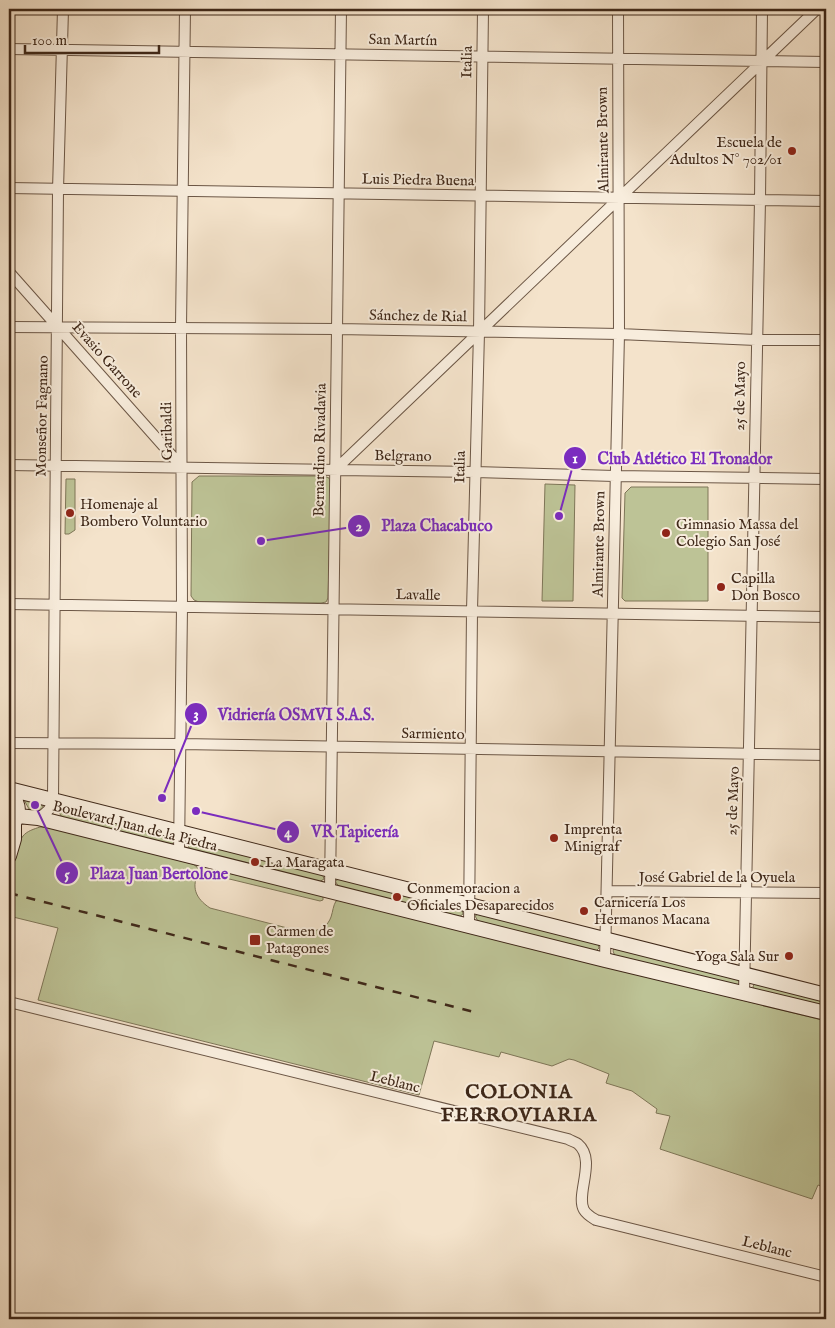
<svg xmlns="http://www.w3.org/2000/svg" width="835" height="1328" font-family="'IM FELL English',serif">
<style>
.green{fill:#bdc396;stroke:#7e7658}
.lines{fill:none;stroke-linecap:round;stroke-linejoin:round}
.minor-casing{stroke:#6c5746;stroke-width:12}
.secondary-casing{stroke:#3f2819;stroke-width:16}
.minor{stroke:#f8eddd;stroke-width:10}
.secondary{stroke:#f8eddd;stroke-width:14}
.rail{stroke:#3f2819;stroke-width:2.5;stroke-dasharray:9 9;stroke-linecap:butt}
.poi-dot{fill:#8f2418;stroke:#f8eddd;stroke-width:2}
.labels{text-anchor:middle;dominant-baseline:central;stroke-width:4;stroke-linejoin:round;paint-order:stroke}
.street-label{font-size:15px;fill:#3f2819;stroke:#f8eddd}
.poi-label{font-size:15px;fill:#3f2819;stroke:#f8eddd;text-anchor:start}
.district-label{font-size:20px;font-weight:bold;letter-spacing:1px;fill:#3f2819;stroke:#f8eddd}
.leader{fill:none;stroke:#7b2cbf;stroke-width:2}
.callout-dot{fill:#7b2cbf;stroke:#f8eddd;stroke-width:2}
.mark-label{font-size:15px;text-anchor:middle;font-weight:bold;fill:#fff}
.callout-label{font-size:16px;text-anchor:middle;font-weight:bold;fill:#7b2cbf;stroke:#f8eddd;stroke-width:4;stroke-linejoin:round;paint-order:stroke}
</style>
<rect width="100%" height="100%" fill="#f4e3cb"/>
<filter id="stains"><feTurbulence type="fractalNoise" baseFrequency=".004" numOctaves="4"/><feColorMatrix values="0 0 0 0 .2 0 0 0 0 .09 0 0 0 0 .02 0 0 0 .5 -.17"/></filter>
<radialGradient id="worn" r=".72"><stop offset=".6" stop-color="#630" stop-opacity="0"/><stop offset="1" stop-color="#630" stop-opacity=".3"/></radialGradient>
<path class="green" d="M199,476H324L329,478L331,484V492L328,598L326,602L321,603L199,602L194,600L191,596L192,482Z
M66,479H75V530L69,534H65Z
M545,484L575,485L573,601H542Z
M631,487H708V601H625L622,598L625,493Z
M23,798L40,803L44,808L40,812L29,809Z
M62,809L174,838L175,841L171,845L64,818L61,816L59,812Z
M40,827L52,828L193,864L197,867L199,871C191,887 195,898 210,908L295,930C310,932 325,933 331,917C333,911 333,906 336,901L341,900L826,1021V1188L818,1185L812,1199L660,1149L670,1116L656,1113L657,1109L632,1091L606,1083L609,1074L574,1060L569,1059L552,1066L501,1052L499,1057L434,1041L419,1095L38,1000L58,928L9,916C9,894 9,854 23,836C27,831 34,829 40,827Z
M189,841L322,873L324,879L319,882L190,850L187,843Z
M216,870L323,896V900L320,901L217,876L215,873Z
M341,878L462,909L463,914L459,917L339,887L335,881Z
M480,913L598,943L599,948L596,951L478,921L475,916Z
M614,948L738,980L739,983L737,985L615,956L613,951Z
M755,984L826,1000V1010L754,990L753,986Z"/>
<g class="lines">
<g class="minor-casing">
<path id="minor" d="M9,49L826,62
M9,188L826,201
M9,272L182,467
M9,327L337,329L619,334L756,340H826
M9,465L475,472L615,476L826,479
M335,470L817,9
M9,604L826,617
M9,743L181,744L826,755
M38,818C46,813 52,809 53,799L58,190L63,9
M179,853L182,607L181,327L185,9
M330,891L341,9
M607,891L826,893
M469,926L472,611L479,332L483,9
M605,960L619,334L618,9
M744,994L760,200L762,9
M9,1002L568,1139C571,1141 576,1142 578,1144C597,1160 575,1195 584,1210C587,1215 591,1217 596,1220L826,1277"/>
</g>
<g class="secondary-casing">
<path id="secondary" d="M9,789L826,995
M9,791C21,805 21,816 9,830
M18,816L38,818L605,960L826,1013
M9,856L14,839V824"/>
</g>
<use href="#minor" class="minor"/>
<use href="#secondary" class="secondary"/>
<path class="rail" d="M9,893L474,1012"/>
</g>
<g class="poi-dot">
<circle cx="792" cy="151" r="5"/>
<circle cx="70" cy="513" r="5"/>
<circle cx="666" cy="533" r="5"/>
<circle cx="721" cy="587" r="5"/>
<circle cx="554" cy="838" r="5"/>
<circle cx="255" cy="862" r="5"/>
<circle cx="397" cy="897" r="5"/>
<circle cx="584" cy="911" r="5"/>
<rect x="249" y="934" width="12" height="12" rx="2.5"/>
<circle cx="789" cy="956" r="5"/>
</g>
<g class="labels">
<g class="street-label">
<text transform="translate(403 40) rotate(1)">San Martín</text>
<text transform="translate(467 62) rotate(-89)">Italia</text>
<text transform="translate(603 140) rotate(-91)">Almirante Brown</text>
<text transform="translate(418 180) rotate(1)">Luis Piedra Buena</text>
<text transform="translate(418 316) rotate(1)">Sánchez de Rial</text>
<text transform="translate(107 360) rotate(48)">Evasio Garrone</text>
<text transform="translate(740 396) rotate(-89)">25 de Mayo</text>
<text transform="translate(42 416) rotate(-89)">Monseñor Fagnano</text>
<text transform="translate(167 431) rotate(-91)">Garibaldi</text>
<text transform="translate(320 450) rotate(-89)">Bernardino Rivadavia</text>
<text transform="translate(403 456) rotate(1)">Belgrano</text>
<text transform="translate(460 467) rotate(-89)">Italia</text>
<text transform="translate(599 544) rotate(-89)">Almirante Brown</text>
<text transform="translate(418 595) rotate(1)">Lavalle</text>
<text transform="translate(433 734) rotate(1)">Sarmiento</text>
<text transform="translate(733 801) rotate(-88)">25 de Mayo</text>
<text transform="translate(135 826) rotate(14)">Boulevard Juan de la Piedra</text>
<text x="717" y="877">José Gabriel de la Oyuela</text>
<text transform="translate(395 1082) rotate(14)">Leblanc</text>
<text transform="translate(767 1247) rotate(14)">Leblanc</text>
</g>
<g class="poi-label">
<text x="782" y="142" text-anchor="end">Escuela de<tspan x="782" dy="17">Adultos N° 702/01</tspan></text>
<text x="80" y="504">Homenaje al<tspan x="80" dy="17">Bombero Voluntario</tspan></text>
<text x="676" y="524">Gimnasio Massa del<tspan x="676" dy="17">Colegio San José</tspan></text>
<text x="731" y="578">Capilla<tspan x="731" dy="17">Don Bosco</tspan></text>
<text x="564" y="829">Imprenta<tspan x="564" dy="17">Minigraf</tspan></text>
<text x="265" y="862">La Maragata</text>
<text x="407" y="888">Conmemoracion a<tspan x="407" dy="17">Oficiales Desaparecidos</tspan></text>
<text x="594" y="902">Carnicería Los<tspan x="594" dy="17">Hermanos Macana</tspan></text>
<text x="266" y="931">Carmen de<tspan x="266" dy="17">Patagones</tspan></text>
<text x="779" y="956" text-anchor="end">Yoga Sala Sur</text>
</g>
<g class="district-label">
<text x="519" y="1092">COLONIA<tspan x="519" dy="23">FERROVIARIA</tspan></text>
</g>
</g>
<path class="leader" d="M559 516L575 458M261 541L359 526M162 798L196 714M196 811L288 832M35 805L67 873"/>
<g class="callout-dot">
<circle cx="559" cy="516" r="5"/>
<circle cx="261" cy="541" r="5"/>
<circle cx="162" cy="798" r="5"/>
<circle cx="196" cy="811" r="5"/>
<circle cx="35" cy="805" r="5"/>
<circle cx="575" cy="458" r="12"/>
<circle cx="359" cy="526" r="12"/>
<circle cx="196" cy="714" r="12"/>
<circle cx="288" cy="832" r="12"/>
<circle cx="67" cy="873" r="12"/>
</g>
<g class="mark-label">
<text x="575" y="463">1</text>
<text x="359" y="531">2</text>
<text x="196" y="719">3</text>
<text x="288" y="837">4</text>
<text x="67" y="879">5</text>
</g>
<g class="callout-label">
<text x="685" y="464">Club Atlético El Tronador</text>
<text x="437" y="531">Plaza Chacabuco</text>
<text x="296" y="720">Vidriería OSMVI S.A.S.</text>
<text x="355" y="837">VR Tapicería</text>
<text x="159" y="879">Plaza Juan Bertolone</text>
</g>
<rect width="835" height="1328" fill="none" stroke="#f4e3cb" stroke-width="30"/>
<rect x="10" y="10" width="815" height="1308" fill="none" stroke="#3f2819" stroke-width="2.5"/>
<rect x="15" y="15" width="805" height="1298" fill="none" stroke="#3f2819"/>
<path d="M25 45v8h134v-8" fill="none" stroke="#3f2819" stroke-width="2.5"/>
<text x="32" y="45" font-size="15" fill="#3f2819" stroke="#f8eddd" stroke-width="4" paint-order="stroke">100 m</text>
<rect width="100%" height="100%" filter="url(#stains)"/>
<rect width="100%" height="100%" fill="url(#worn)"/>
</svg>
